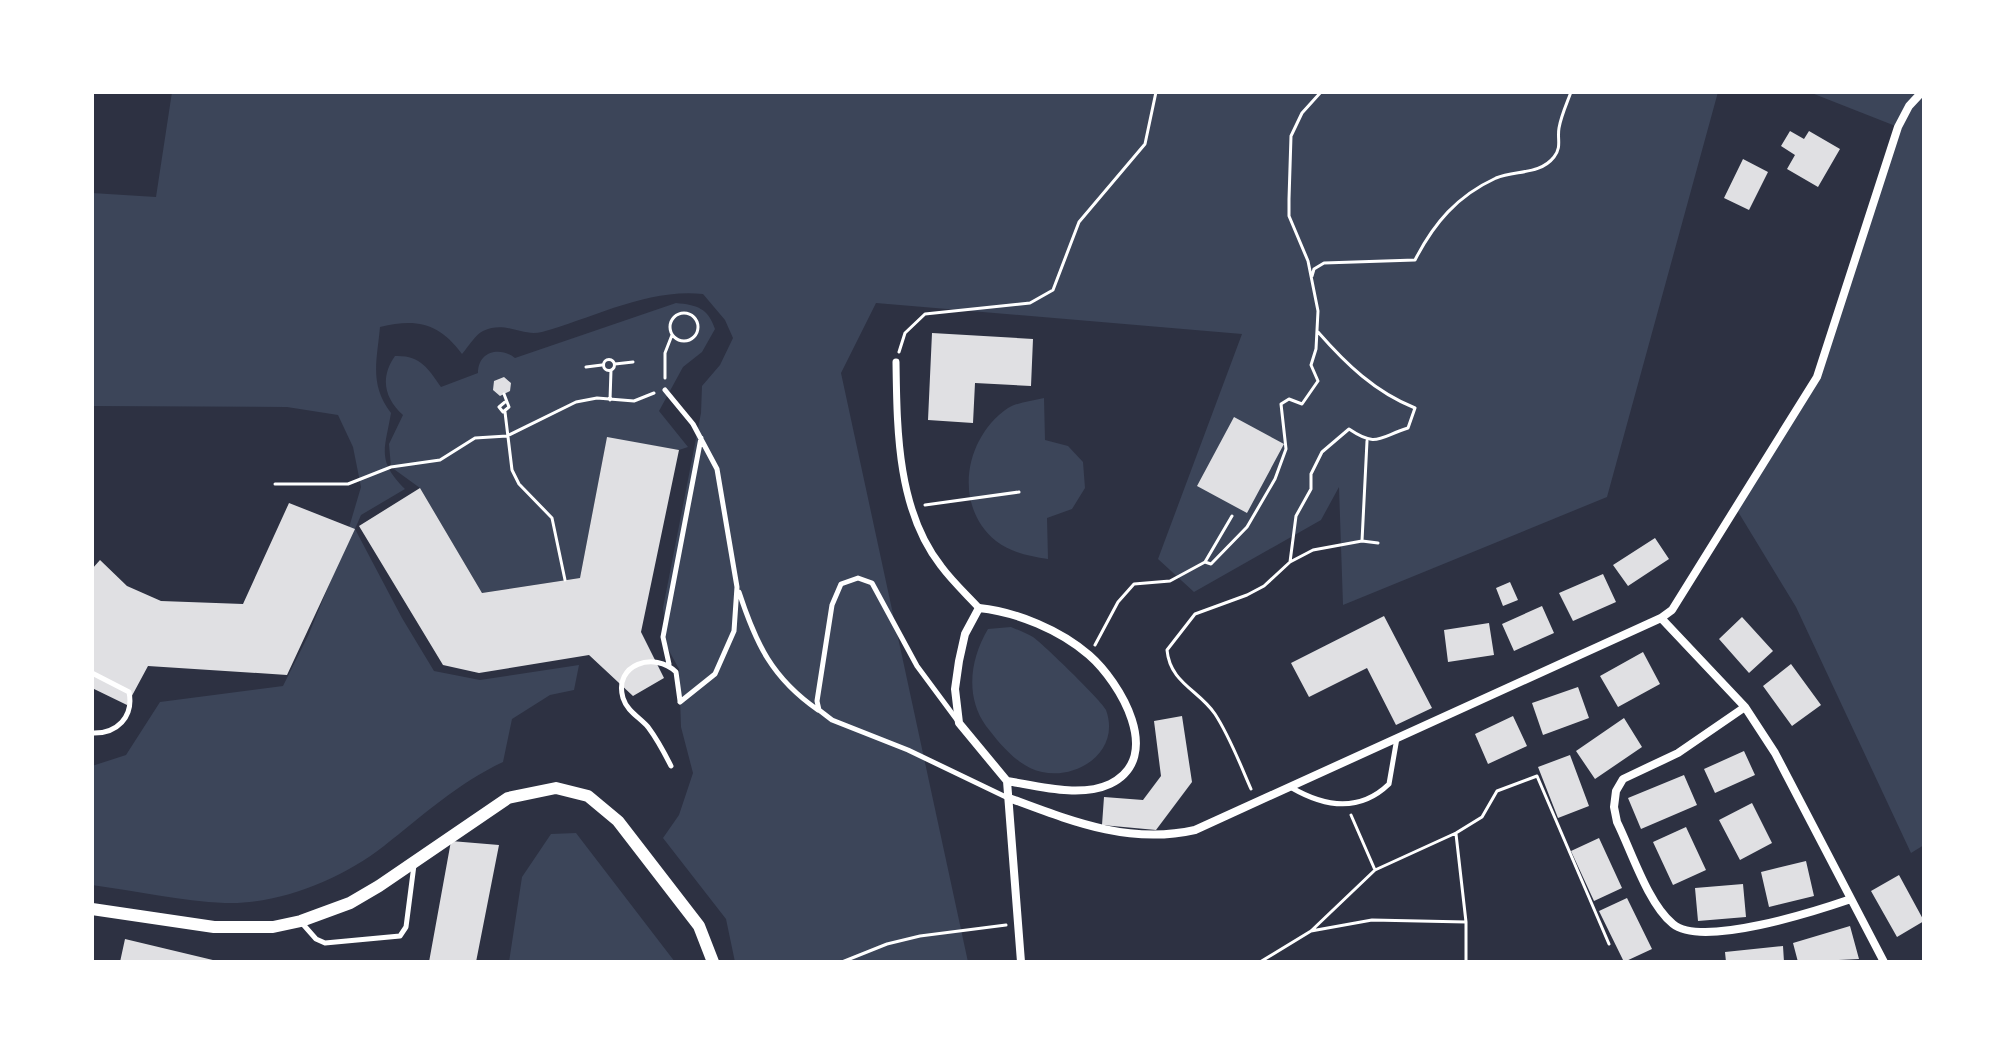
<svg xmlns="http://www.w3.org/2000/svg" width="2016" height="1054" font-family="'Source Sans 3',sans-serif">
<style>
.green{fill:#3c4559}
.building{fill:#e0e0e3}
.lines{fill:none;stroke-linecap:round;stroke-linejoin:round}
.path{stroke:#fff;stroke-width:3}
.service{stroke:#fff;stroke-width:5}
.pedestrian{stroke:#fff;stroke-width:7}
.minor{stroke:#fff;stroke-width:8}
.tertiary{stroke:#fff;stroke-width:12}
</style>
<rect width="100%" height="100%" fill="#2d3142"/>
<path class="green" d="M172,92H1718L1607,497L1343,605L1339,487L1321,520L1194,592L1158,559L1242,334L876,303L841,373L968,962H735L726,919L663,838L679,815L693,773L681,727L679,669L667,647L663,608L701,413L702,386L720,365L733,338L725,320L703,294C648,288 593,318 542,332C521,337 506,320 483,331C475,335 468,347 462,354C439,323 417,318 380,327C377,361 369,384 391,413C385,449 376,460 405,489L361,515L355,529L402,618L434,671L480,680L579,665L574,690L550,695L512,719L503,762C458,783 422,816 384,846C342,879 279,905 225,903C181,901 136,891 92,885V766L126,755L160,702L283,686L308,636L340,558L361,487L353,447L338,415L287,407L92,406V193L156,197Z
M1809,92H1924V845L1911,853L1796,607L1737,510L1817,377L1898,127Z
M676,303C697,305 708,308 715,329L702,352L683,367L659,411L688,447L679,450L607,438L580,578L482,593L420,488L391,467L389,444L403,415C384,398 380,377 395,356C420,355 428,368 441,387L478,373C478,351 500,346 515,358Z
M1044,398L1045,440L1068,446L1083,462L1085,488L1072,509L1047,518L1048,559C1029,556 1012,553 996,541C952,505 965,437 1008,408C1018,402 1032,401 1044,398Z
M1011,627C1018,630 1026,633 1033,637C1042,643 1103,702 1106,710C1121,751 1078,780 1042,772C1018,767 1000,744 986,726C965,697 970,659 988,629Z
M576,833L675,962H509L522,877L551,834Z"/>
<path class="building" d="M1790,131L1804,139L1809,131L1840,149L1818,187L1787,169L1795,155L1781,146Z
M1743,159L1768,172L1749,210L1724,198Z
M932,333L1033,339L1031,386L975,383L973,423L928,420Z
M504,377L511,383L510,391L500,396L493,390L494,381Z
M1234,417L1284,444L1247,513L1197,486Z
M607,437L679,450L641,632L664,678L633,696L589,655L479,673L443,665L359,526L420,488L482,593L580,578Z
M289,503L355,529L287,675L148,666L127,705L92,688V569L100,560L127,586L161,601L243,604Z
M1655,538L1669,559L1628,586L1613,565Z
M1603,574L1616,602L1573,621L1559,593Z
M1510,582L1518,600L1503,606L1496,588Z
M1542,606L1554,633L1514,651L1502,624Z
M1384,616L1432,708L1396,725L1367,668L1309,697L1291,663Z
M1742,617L1773,651L1749,673L1719,639Z
M1489,623L1494,655L1448,662L1444,630Z
M1643,652L1660,684L1618,707L1600,676Z
M1791,664L1821,705L1792,726L1763,686Z
M1578,687L1589,718L1543,735L1532,703Z
M1182,716L1192,782L1156,830L1102,825L1104,797L1143,800L1161,776L1154,721Z
M1513,716L1527,746L1488,764L1475,734Z
M1624,718L1642,747L1595,779L1576,751Z
M1744,751L1755,775L1715,793L1704,769Z
M1570,755L1589,806L1558,818L1538,767Z
M1684,775L1697,805L1641,829L1628,798Z
M1752,803L1772,843L1740,860L1719,820Z
M1686,827L1706,870L1673,885L1653,842Z
M1599,838L1622,888L1594,901L1571,851Z
M451,841L499,845L476,962H429Z
M1806,861L1814,896L1769,907L1761,872Z
M1899,875L1924,921L1897,937L1871,891Z
M1743,884L1746,917L1698,921L1695,888Z
M1627,898L1652,949L1624,962L1599,911Z
M1850,926L1859,959L1798,962L1793,943Z
M125,939L217,961V962H120Z
M1783,946L1784,962H1726L1725,952Z"/>
<g class="lines">
<path class="path" d="M1312,276L1314,269L1324,263L1415,260C1434,223 1457,196 1496,178C1515,170 1540,175 1554,157C1562,147 1557,139 1559,128C1561,116 1567,103 1571,92
M670 327a14 14 0 1 1 28 0a14 14 0 1 1-28 0Z
M899,352L905,333L925,314L1030,303L1053,290L1079,222L1145,144L1156,92
M603.5 365a5.5 5.5 0 1 1 11 0a5.5 5.5 0 1 1-11 0Z
M615,364L633,362
M586,367L602,365
M665,378V353L672,335
M610,400L611,370
M503,412L509,407L504,394
M503,412L499,407L505,402
M505,412L512,470L519,484L552,518L565,580
M275,484H348L391,467L440,460L475,438L507,436L576,402L597,398L634,401L654,393
M925,505L1019,492
M1362,541L1378,543
M1205,562L1211,564L1247,527L1275,479L1286,449L1281,404L1289,399L1302,404L1318,381L1311,365L1316,349L1318,311L1308,261L1289,216V199L1291,136L1302,113L1321,92
M1290,562L1313,550L1362,541L1367,441
M1095,645L1118,602L1134,584L1170,581L1205,562L1232,516
M1251,789C1240,764 1230,737 1215,714C1199,690 1170,683 1167,650L1195,614L1247,595L1264,586L1290,562L1296,516L1311,489V474L1322,452L1349,429C1377,448 1379,437 1408,428L1415,408C1375,392 1346,364 1318,332
M1351,815L1375,870
M1456,834L1466,922V962
M1311,931L1372,920L1466,922
M771,962H789
M842,962L887,944L920,936L1006,925
M1260,962L1311,931L1375,870L1456,833L1482,817L1497,791L1537,776L1609,944"/>
<path class="service" d="M665,390L693,424L717,469L737,587L734,631L715,674L680,702
M739,592C756,644 772,678 818,710
M669,664L663,637L701,438
M92,673L129,692C134,717 117,734 92,733
M957,720L917,666L872,583L858,578L841,584L832,605L817,701L819,710L832,720L908,750L1008,798
M671,766C664,752 657,739 648,727C639,717 627,711 623,698C613,664 655,651 676,672L680,701
M1292,788C1325,807 1360,812 1389,784L1397,738
M301,922L316,939L325,943L400,936L406,927L414,865"/>
<path class="pedestrian" d="M896,362C897,429 897,510 941,566C952,581 966,594 979,608"/>
<path class="minor" d="M1661,618L1745,707L1775,753L1884,962
M1745,707L1678,753L1623,779L1616,791L1614,807L1617,822C1631,850 1648,904 1673,924C1702,948 1816,911 1851,899
M1007,781C1038,786 1080,798 1110,784C1165,757 1120,682 1089,655C1060,630 1017,612 979,608L965,634L959,661L955,689L959,723L1007,781L1021,962
M1009,798C1071,821 1129,845 1195,830L1661,618L1672,610L1817,377L1898,127L1909,106L1922,92"/>
<path class="tertiary" d="M92,909L214,927H273L301,921L350,903L379,886L508,798L556,788L588,796L618,821L699,926L713,962"/>
</g>
<rect width="2016" height="1054" fill="none" stroke="#ffffff" stroke-width="188"/>
</svg>
